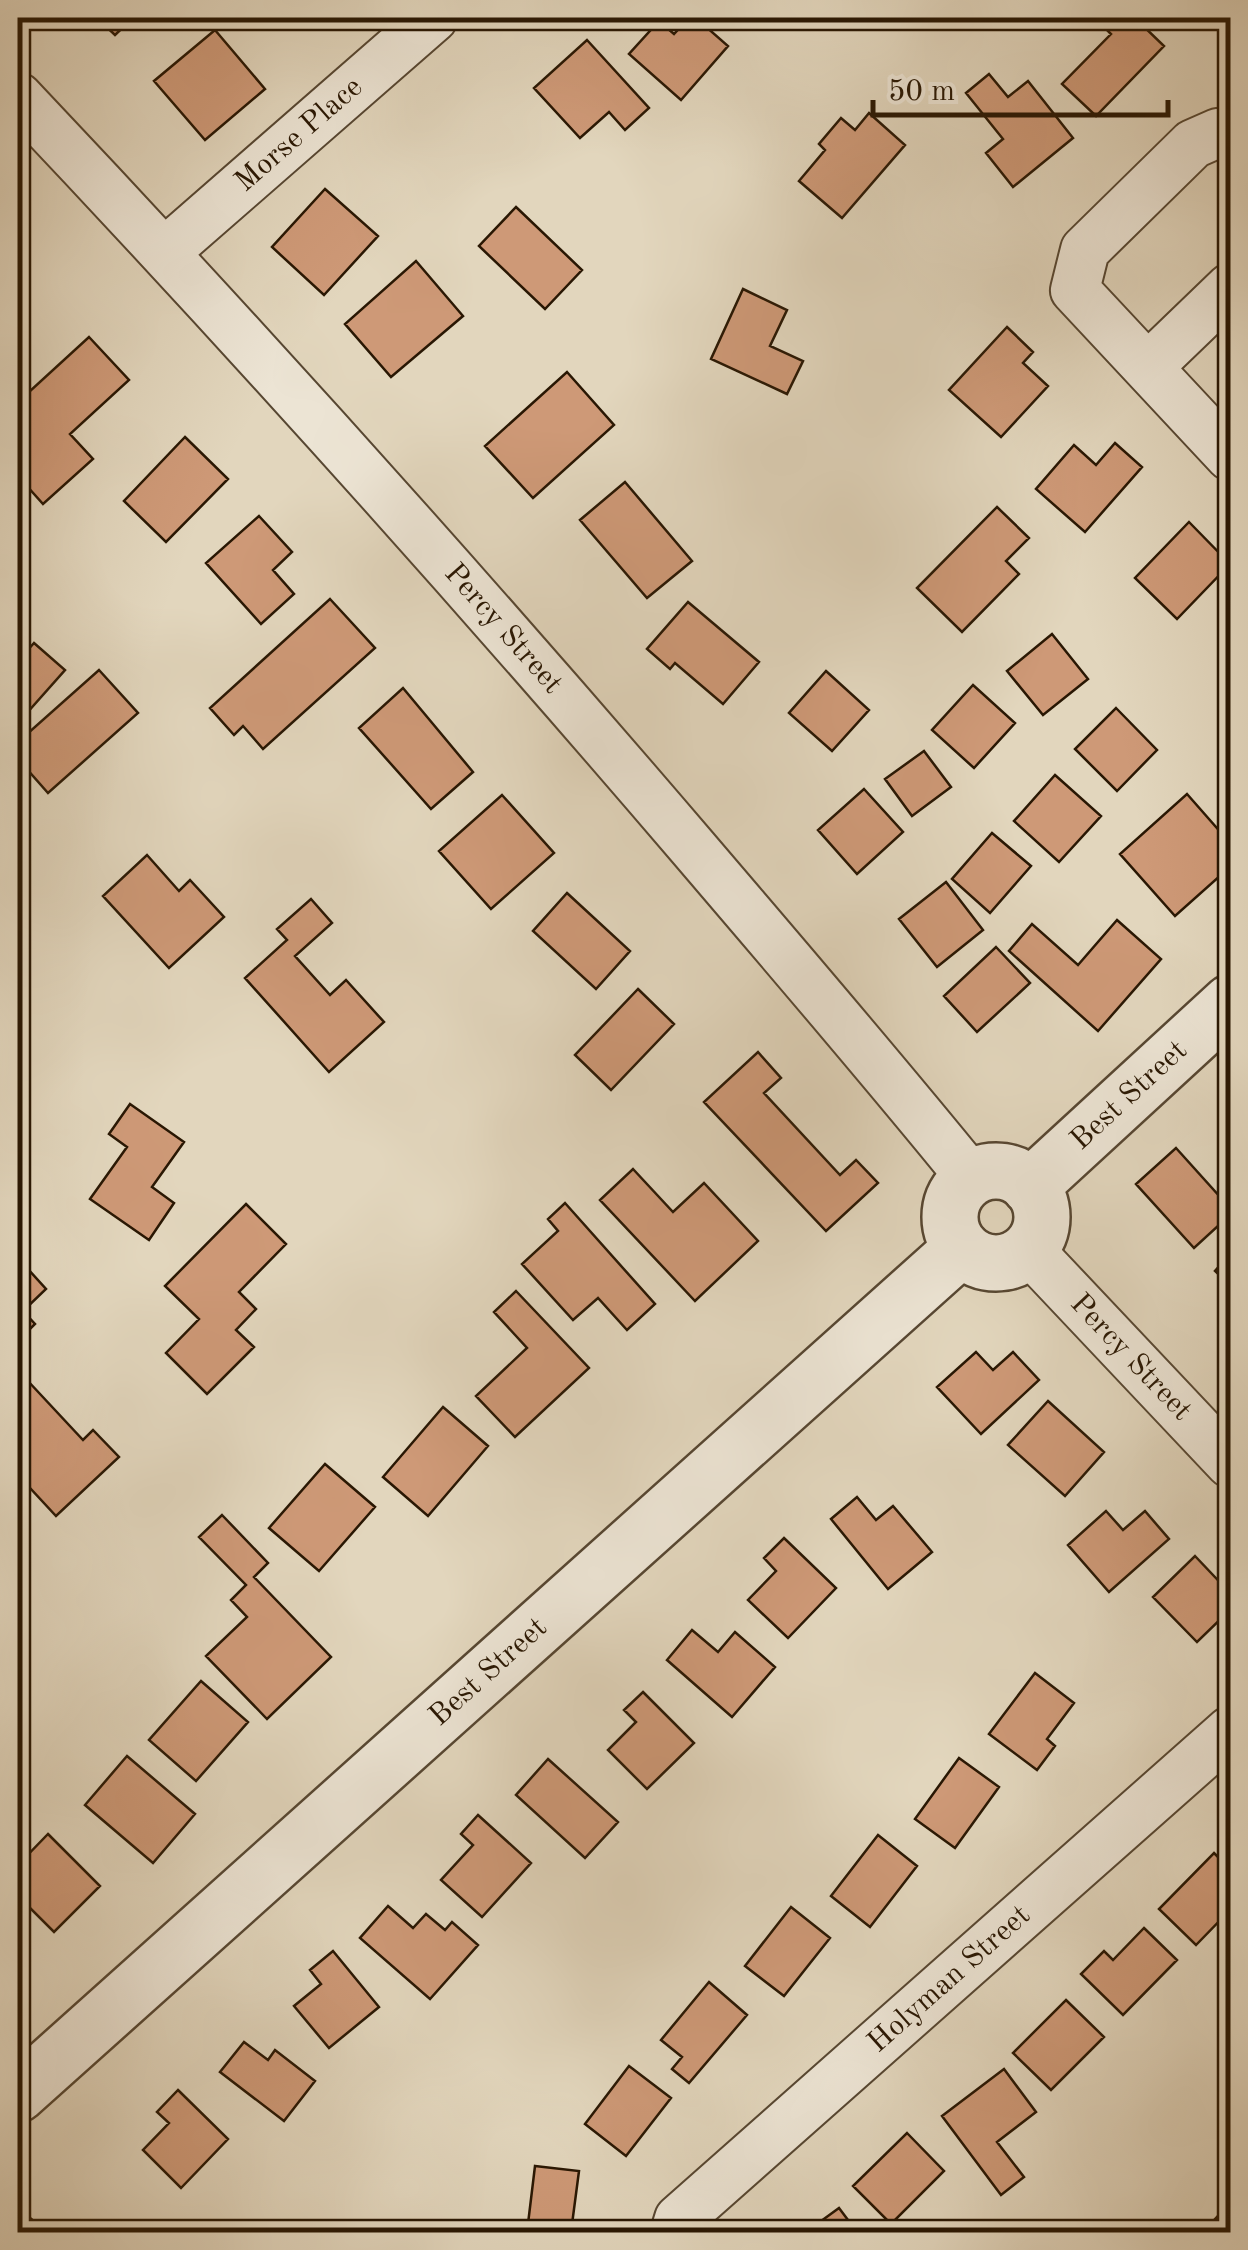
<svg xmlns="http://www.w3.org/2000/svg" width="1248" height="2250" font-family="'Old Standard TT',serif">
<style>
.building{fill:#ce9977;stroke:#291703;stroke-width:2.5}
.lines{fill:none;stroke-linecap:round;stroke-linejoin:round}
.minor-casing{stroke:#574732;stroke-width:52}
.tertiary-casing{stroke:#574732;stroke-width:60}
.minor{stroke:#ece4d4;stroke-width:48}
.tertiary{stroke:#ece4d4;stroke-width:55}
.labels{text-anchor:middle;dominant-baseline:central;stroke-width:10;stroke-linejoin:round;paint-order:stroke}
.street-label{font-size:30px;fill:#291703;stroke:#ece4d4}
</style>
<rect width="100%" height="100%" fill="#e2d6bd"/>
<filter id="stains"><feTurbulence type="fractalNoise" baseFrequency=".002" numOctaves="4"/><feColorMatrix values="0 0 0 0 .2 0 0 0 0 .09 0 0 0 0 .02 0 0 0 .5 -.17"/></filter>
<radialGradient id="worn" r=".72"><stop offset=".6" stop-color="#630" stop-opacity="0"/><stop offset="1" stop-color="#630" stop-opacity=".3"/></radialGradient>
<path class="building" d="M97,18H133L115,35Z
M689,18H696L728,46L681,100L629,54L659,21L674,34Z
M1095,18H1135L1164,46L1096,116L1062,84L1111,34Z
M215,30L265,89L205,140L154,81Z
M587,40L649,108L625,130L609,112L580,138L534,88Z
M989,74L1008,97L1028,81L1073,138L1013,187L986,153L1003,139L966,93Z
M869,113L905,145L842,218L799,181L825,150L819,144L841,118L855,130Z
M325,189L378,236L324,295L272,247Z
M516,207L582,270L545,309L479,246Z
M416,261L463,316L391,377L345,324Z
M743,289L787,310L770,346L803,361L787,394L711,359Z
M1007,327L1033,352L1023,363L1048,386L1001,437L949,390Z
M89,337L129,380L70,434L93,459L43,504L18,476V402Z
M567,372L614,425L533,498L485,446Z
M185,437L228,479L166,542L124,501Z
M1115,443L1142,467L1085,532L1036,489L1074,445L1096,465Z
M625,482L692,561L647,598L580,520Z
M997,507L1029,538L1006,561L1019,574L962,632L917,588Z
M259,516L292,552L273,570L294,594L261,624L206,563Z
M1189,522L1230,564L1177,619L1135,578Z
M330,599L375,648L263,749L243,726L234,735L210,708Z
M688,602L759,662L723,704L675,663L670,669L647,649Z
M1052,634L1088,679L1043,715L1007,671Z
M34,643L65,670L18,723V661Z
M99,670L138,713L48,793L18,759V742Z
M826,671L869,710L832,751L789,713Z
M973,685L1015,723L974,768L932,730Z
M403,688L473,772L431,809L359,728Z
M1116,708L1157,750L1117,791L1075,749Z
M924,751L951,787L912,816L885,779Z
M1055,775L1101,816L1059,862L1014,821Z
M864,789L903,832L857,874L818,830Z
M1187,794L1230,843V867L1175,916L1120,854Z
M502,795L554,853L491,909L439,851Z
M992,833L1031,866L990,913L952,879Z
M147,855L179,891L190,880L224,917L169,968L103,896Z
M946,882L983,930L937,967L899,919Z
M567,893L630,951L596,989L533,931Z
M311,899L332,923L295,956L330,995L346,980L384,1022L329,1072L245,978L287,940L277,929Z
M1117,920L1161,959L1098,1031L1009,951L1032,924L1078,965Z
M996,947L1030,983L977,1032L944,996Z
M638,989L674,1024L611,1090L575,1055Z
M758,1052L781,1078L764,1093L840,1175L856,1160L878,1183L826,1231L704,1102Z
M130,1104L184,1142L152,1187L174,1203L149,1240L90,1199L127,1147L109,1134Z
M1176,1148L1230,1208V1215L1194,1248L1136,1184Z
M633,1169L673,1212L704,1183L758,1241L695,1301L600,1200Z
M565,1203L655,1304L627,1330L598,1298L573,1320L522,1264L558,1231L548,1219Z
M246,1204L286,1244L239,1292L256,1309L236,1330L254,1347L207,1394L166,1353L199,1319L165,1286Z
M1230,1254V1285L1215,1271Z
M18,1258L46,1289L23,1311L35,1324L18,1341Z
M516,1291L589,1368L515,1437L476,1396L527,1348L494,1312Z
M976,1352L993,1370L1013,1352L1039,1380L981,1434L937,1387Z
M27,1380L83,1440L93,1430L119,1457L56,1516L18,1475V1442L23,1437L18,1431V1390Z
M1048,1401L1104,1452L1065,1496L1008,1445Z
M443,1407L488,1446L428,1516L383,1477Z
M325,1464L375,1507L319,1571L269,1528Z
M857,1497L876,1520L893,1506L932,1552L888,1589L831,1519Z
M1106,1511L1123,1530L1145,1511L1169,1539L1109,1592L1068,1545Z
M222,1515L268,1563L254,1577L331,1657L267,1719L206,1656L247,1617L231,1600L246,1585L199,1537Z
M784,1538L836,1588L788,1638L748,1600L776,1571L764,1558Z
M1195,1556L1230,1593V1610L1197,1642L1153,1597Z
M692,1630L718,1652L735,1632L775,1667L732,1717L667,1660Z
M1035,1673L1074,1703L1047,1739L1055,1746L1037,1770L989,1734Z
M201,1681L248,1722L196,1781L149,1740Z
M643,1692L694,1743L647,1789L608,1750L636,1722L624,1710Z
M127,1756L195,1814L153,1863L85,1805Z
M959,1758L999,1787L955,1848L915,1819Z
M548,1759L618,1822L585,1858L516,1795Z
M478,1815L531,1863L482,1917L441,1880L473,1845L461,1834Z
M48,1834L100,1886L54,1932L18,1896V1865Z
M878,1835L917,1866L870,1927L831,1896Z
M1214,1853L1230,1869V1910L1196,1945L1159,1909Z
M388,1906L413,1928L426,1914L445,1930L452,1922L478,1945L430,1999L360,1938Z
M791,1907L830,1938L784,1996L745,1966Z
M1144,1928L1177,1960L1123,2015L1081,1974L1104,1951L1113,1960Z
M333,1951L379,2007L329,2048L294,2006L321,1984L310,1970Z
M709,1982L747,2015L689,2083L672,2069L682,2057L661,2040Z
M1066,2000L1104,2037L1051,2090L1013,2053Z
M244,2042L268,2060L275,2050L315,2081L284,2121L220,2072Z
M629,2066L671,2098L626,2156L585,2124Z
M1004,2069L1036,2112L997,2142L1024,2177L1001,2195L942,2116Z
M178,2090L228,2139L181,2188L143,2150L169,2123L157,2112Z
M907,2133L944,2171L891,2224L853,2186Z
M535,2166L579,2171L571,2232H527Z
M1230,2203V2232H1203Z
M18,2208L47,2232H18Z
M839,2208L857,2232H806Z"/>
<g class="lines">
<g class="minor-casing">
<g id="minor">
<path id="s1" d="M18,97C250,342 475,593 694,849C787,958 881,1067 971,1178"/>
<path d="M1230,132L1218,133L1193,144L1085,250L1075,290L1230,456"/>
<path id="s2" d="M165,252L433,18"/>
<path d="M1148,367L1230,288"/>
<path id="s3" d="M1029,1250L1230,1463"/>
<path id="s4" d="M675,2232L679,2219L1230,1731"/>
</g>
</g>
<g class="tertiary-casing">
<g id="tertiary">
<circle cx="996" cy="1217" r="46"/>
<path id="s5" d="M1030,1187L1230,1003"/>
<path id="s6" d="M18,2094L962,1248"/>
</g>
</g>
<use href="#minor" class="minor"/>
<use href="#tertiary" class="tertiary"/>
</g>
<g class="labels">
<g class="street-label">
<text stroke="none"><textPath href="#s2" startOffset="178">Morse Place</textPath></text>
<text stroke="none"><textPath href="#s1" startOffset="720">Percy Street</textPath></text>
<text stroke="none"><textPath href="#s5" startOffset="135">Best Street</textPath></text>
<text stroke="none"><textPath href="#s3" startOffset="148">Percy Street</textPath></text>
<text stroke="none"><textPath href="#s6" startOffset="632">Best Street</textPath></text>
<text stroke="none"><textPath href="#s4" startOffset="375">Holyman Street</textPath></text>
</g>
</g>
<rect width="1248" height="2250" fill="none" stroke="#e2d6bd" stroke-width="60"/>
<rect x="20" y="20" width="1208" height="2210" fill="none" stroke="#291703" stroke-width="5"/>
<rect x="30" y="30" width="1188" height="2190" fill="none" stroke="#291703" stroke-width="2.5"/>
<path d="M873 100v15h295v-15" fill="none" stroke="#291703" stroke-width="5"/>
<text x="888" y="100" font-size="30" fill="#291703" stroke="#ece4d4" stroke-width="8" paint-order="stroke">50 m</text>
<rect width="100%" height="100%" filter="url(#stains)"/>
<rect width="100%" height="100%" fill="url(#worn)"/>
</svg>
